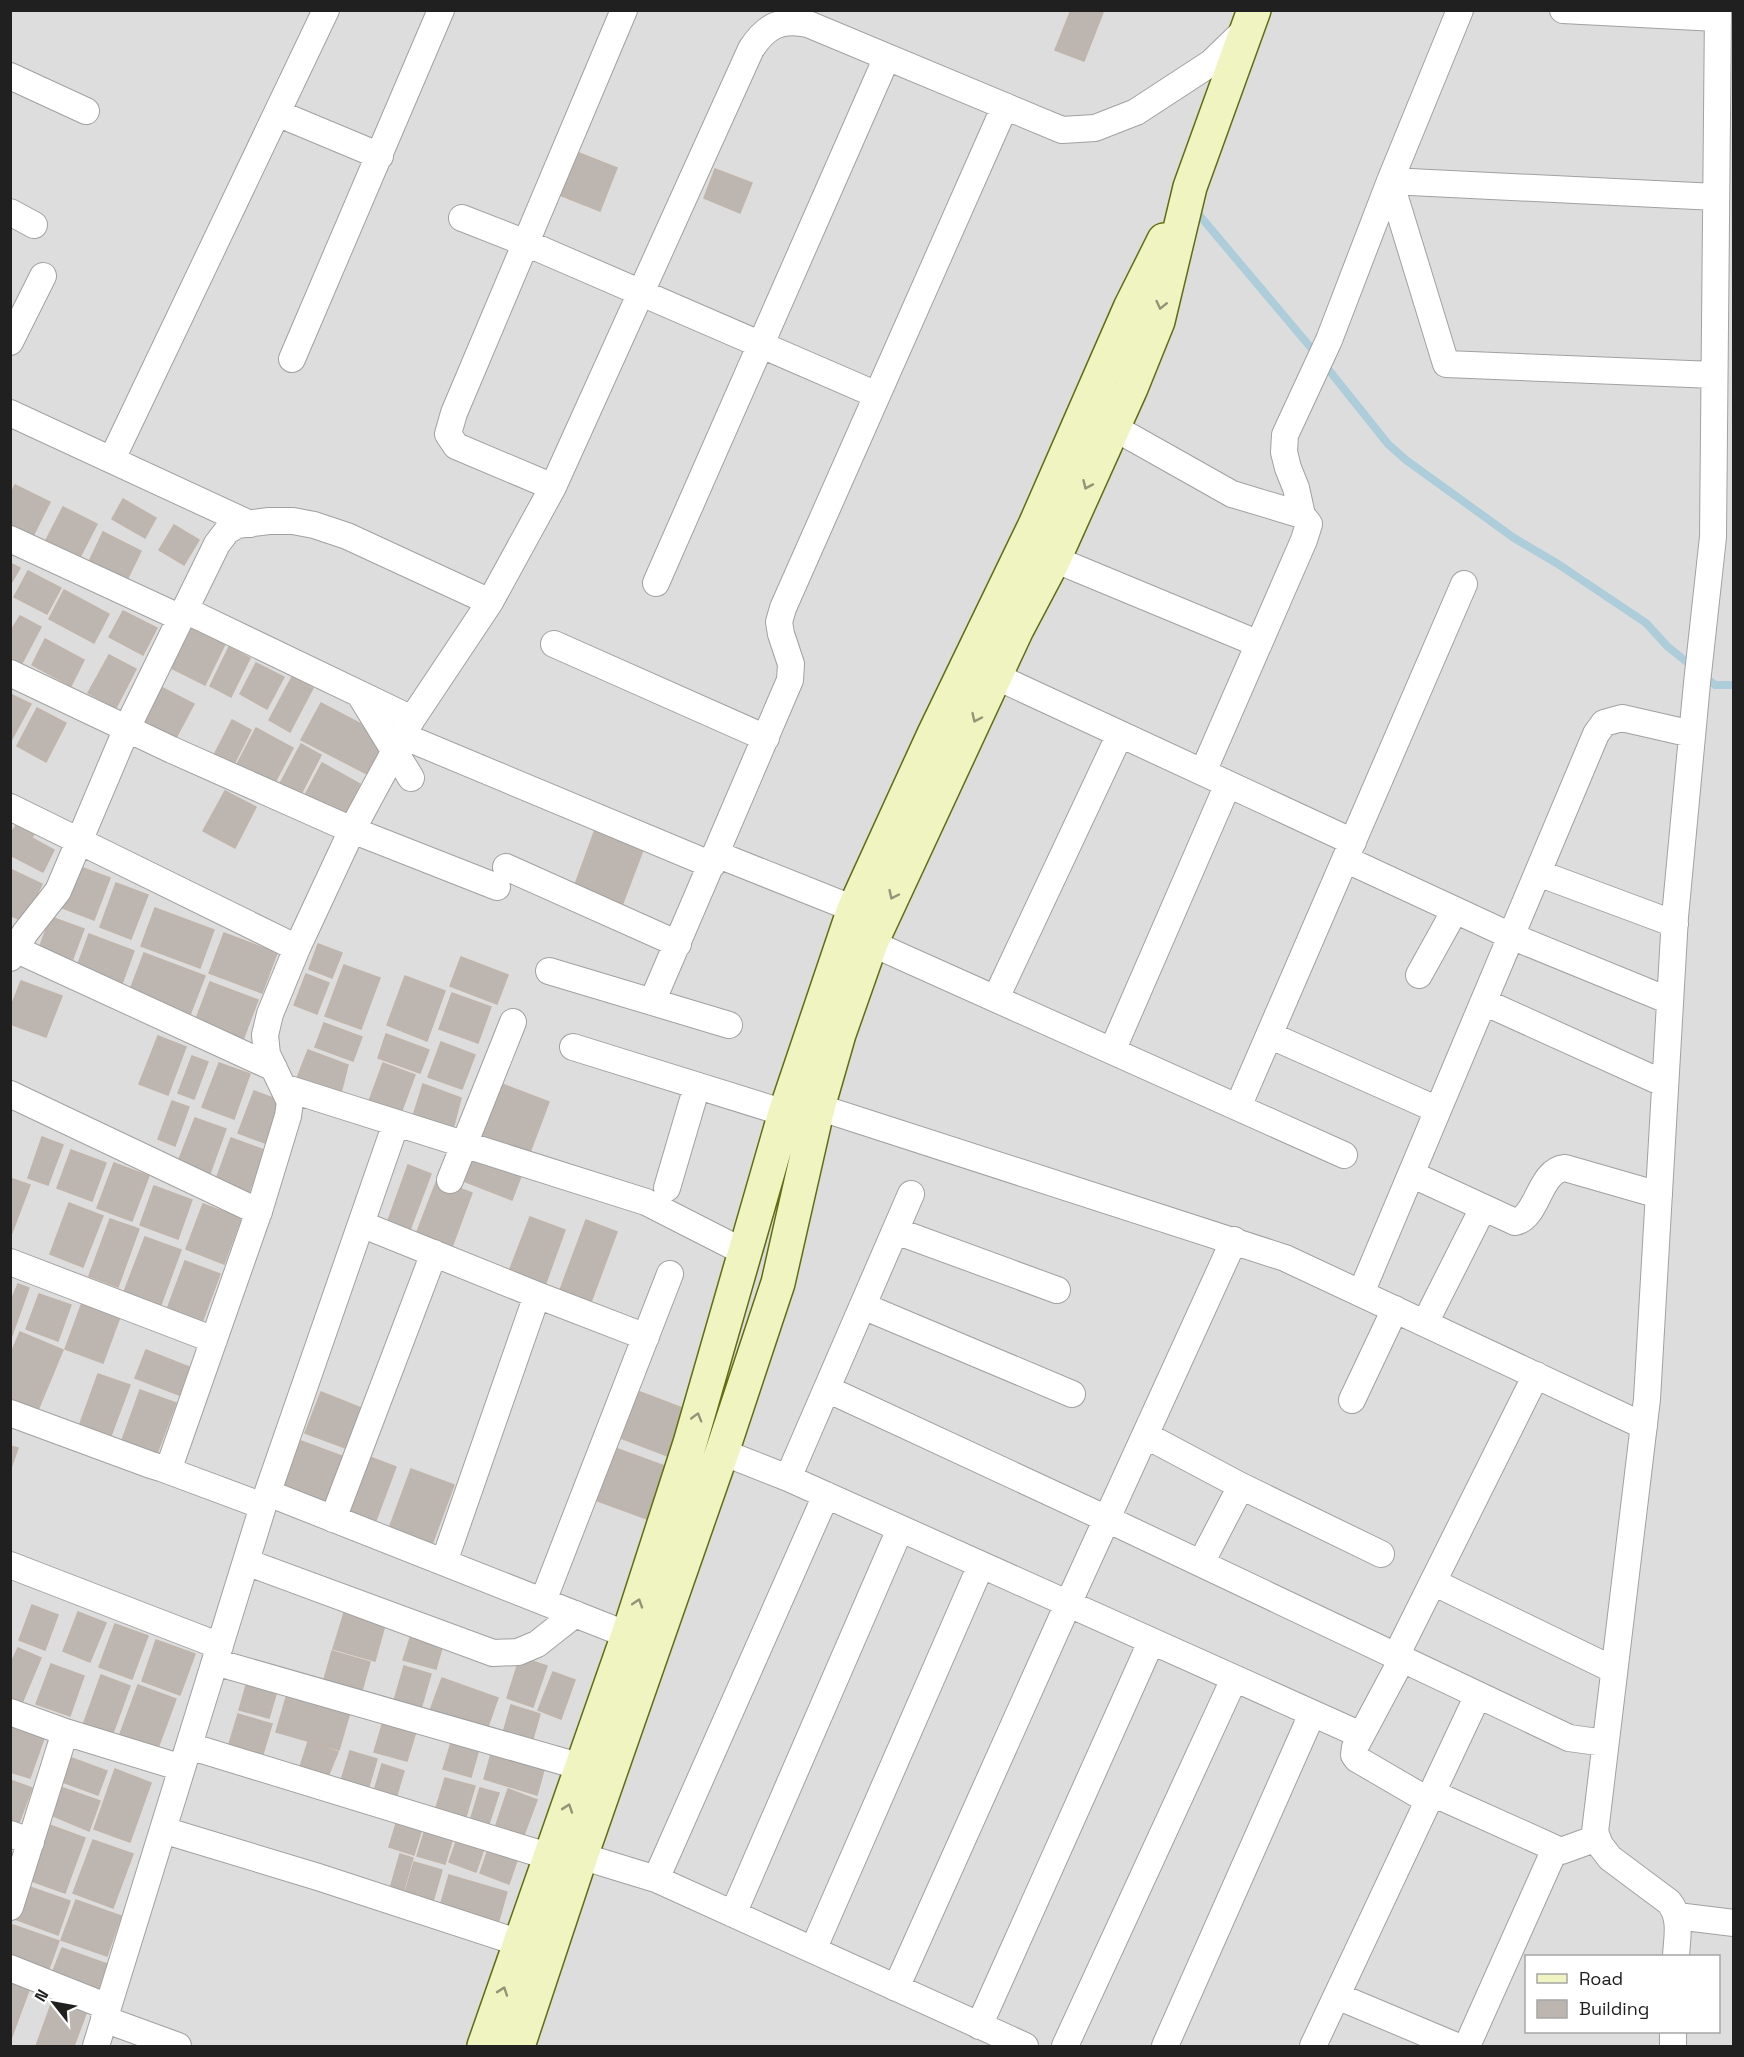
<svg xmlns="http://www.w3.org/2000/svg" width="1744" height="2057" font-family="'Space Grotesk',sans-serif">
<style>
.residential{fill:#dedddd;fill-rule:evenodd}
.lines{fill:none;stroke-linecap:round;stroke-linejoin:round}
.stream{stroke:#accdd9;stroke-width:8}
.building{fill:#bdb6b0;stroke:#c0b5ab;stroke-width:1.5}
.street-casing{stroke:#a1a1a1;stroke-width:28}
.secondary-casing{stroke:#606e0f;stroke-width:36}
.street{stroke:#fff;stroke-width:26}
.secondary{stroke:#eff4c0;stroke-width:33}
.oneway{stroke:#929578}
</style>
<rect width="100%" height="100%" fill="#efede7"/>
<path class="residential" d="M11,11H1733V2046H11ZM1526,1956H1718V2032H1526Z"/>
<g class="lines">
<path class="stream" d="M1200,216L1317,355
M1324,364L1388,444L1406,460L1514,538L1558,564L1646,623L1667,646L1694,668
M1704,676L1715,685H1734"/>
</g>
<path class="building" d="M1071,10H1104L1084,61L1055,50Z
M574,151L617,168L600,211L557,194Z
M715,169L752,183L740,213L704,198Z
M15,485L50,502L30,542L10,532V495Z
M123,499L156,518L145,538L112,519Z
M63,507L97,524L77,563L43,546Z
M174,525L199,540L184,565L159,550Z
M103,532L141,551L125,584L87,566Z
M10,563L20,568L10,585Z
M28,571L61,588L47,614L14,597Z
M64,590L109,614L94,643L49,619Z
M123,611L157,628L143,655L109,637Z
M20,616L41,627L21,665L10,660V632Z
M184,621L226,642L205,685L163,664Z
M45,639L84,660L71,686L32,665Z
M229,647L250,658L231,697L210,686Z
M109,655L136,669L116,708L88,693Z
M256,663L284,677L267,709L240,694Z
M292,677L313,688L290,732L269,720Z
M157,685L194,704L171,747L134,728Z
M10,694L31,704L12,739L10,738Z
M321,703L386,737L367,774L301,740Z
M37,708L66,723L46,762L17,746Z
M232,720L251,730L233,766L214,755Z
M256,728L293,748L272,788L235,768Z
M301,744L321,755L296,804L275,793Z
M322,763L360,784L343,817L304,797Z
M225,791L256,807L235,848L203,831Z
M18,822L35,831L32,838L54,850L43,872L10,855V835Z
M596,827L645,845L621,908L573,890Z
M75,865L110,878L94,920L60,907Z
M10,869L42,884L24,922L10,915Z
M116,883L148,895L131,939L100,927Z
M155,908L214,930L200,968L141,946Z
M51,917L84,929L69,969L36,956Z
M224,933L277,953L262,993L209,973Z
M89,934L134,951L120,989L75,972Z
M318,944L342,953L332,978L309,969Z
M144,953L205,976L188,1020L127,998Z
M461,957L508,975L497,1004L450,986Z
M344,965L380,978L361,1029L325,1016Z
M306,974L329,983L317,1014L294,1005Z
M405,976L445,991L427,1041L387,1025Z
M21,981L62,996L46,1037L10,1024V1009Z
M210,982L258,1000L241,1045L193,1027Z
M452,993L491,1007L478,1043L439,1029Z
M324,1023L362,1037L353,1061L315,1047Z
M386,1034L429,1050L420,1073L378,1058Z
M158,1036L186,1047L168,1095L139,1084Z
M441,1042L475,1055L462,1089L428,1077Z
M308,1050L348,1065L341,1093L297,1078Z
M192,1056L208,1062L194,1099L178,1093Z
M219,1063L250,1074L234,1119L202,1107Z
M383,1063L415,1075L401,1113L369,1101Z
M497,1082L549,1102L512,1200L461,1180Z
M423,1084L461,1098L453,1129L413,1116Z
M254,1091L281,1101L265,1143L238,1133Z
M172,1101L189,1107L175,1146L158,1139Z
M195,1118L226,1129L208,1179L176,1167Z
M42,1137L63,1145L48,1185L28,1178Z
M231,1138L264,1150L247,1198L214,1185Z
M71,1150L106,1163L92,1201L57,1188Z
M114,1163L149,1176L132,1221L97,1208Z
M408,1165L431,1174L408,1235L386,1226Z
M10,1178L30,1185L10,1238Z
M437,1180L472,1193L449,1255L413,1242Z
M154,1186L192,1200L178,1239L140,1225Z
M69,1203L103,1216L83,1267L50,1254Z
M203,1204L241,1218L224,1264L186,1249Z
M530,1217L565,1230L544,1288L508,1274Z
M110,1219L139,1229L118,1287L89,1276Z
M586,1220L617,1232L591,1302L560,1290Z
M145,1237L181,1250L159,1310L122,1297Z
M185,1261L220,1274L201,1325L166,1312Z
M18,1284L29,1288L11,1338L10,1303Z
M39,1294L71,1305L58,1341L26,1329Z
M82,1303L120,1317L103,1363L65,1349Z
M20,1332L63,1350L38,1410L10,1399V1356Z
M146,1350L189,1367L179,1395L135,1378Z
M98,1374L130,1385L109,1441L78,1429Z
M140,1390L176,1403L156,1456L121,1443Z
M635,1390L690,1411L673,1458L618,1437Z
M321,1392L366,1410L351,1450L305,1433Z
M301,1441L347,1458L329,1508L282,1490Z
M10,1446L18,1448L10,1471Z
M615,1448L670,1468L650,1520L595,1500Z
M362,1454L396,1467L375,1523L341,1510Z
M411,1469L454,1485L431,1547L388,1531Z
M32,1605L58,1615L45,1650L19,1640Z
M78,1612L106,1623L90,1662L63,1651Z
M344,1613L385,1625L375,1661L333,1649Z
M115,1624L148,1636L132,1679L99,1667Z
M412,1632L444,1641L436,1669L403,1660Z
M156,1640L195,1654L180,1695L142,1681Z
M18,1648L41,1658L22,1703L10,1698V1665Z
M332,1651L370,1662L359,1701L321,1690Z
M520,1657L547,1666L533,1707L507,1698Z
M51,1664L84,1676L70,1716L36,1704Z
M404,1666L431,1674L420,1712L393,1704Z
M553,1672L575,1680L561,1719L538,1710Z
M101,1675L130,1686L112,1736L83,1725Z
M249,1675L279,1684L269,1718L239,1710Z
M442,1678L498,1698L485,1735L428,1716Z
M138,1685L176,1699L158,1748L120,1734Z
M288,1691L351,1709L339,1750L276,1732Z
M511,1705L540,1714L530,1749L501,1740Z
M238,1714L272,1724L260,1764L226,1754Z
M385,1715L418,1725L407,1761L374,1752Z
M10,1717L47,1730L30,1778L10,1772Z
M454,1733L481,1742L471,1777L443,1769Z
M308,1742L338,1752L325,1784L298,1773Z
M494,1743L547,1759L537,1795L484,1779Z
M350,1751L377,1759L367,1793L340,1784Z
M66,1756L107,1771L98,1795L57,1780Z
M382,1764L404,1771L394,1805L372,1798Z
M115,1769L151,1783L130,1842L94,1829Z
M445,1778L475,1786L465,1820L435,1811Z
M10,1780L32,1788L16,1831L10,1829Z
M55,1785L100,1801L89,1831L44,1812Z
M480,1788L499,1793L488,1827L470,1821Z
M508,1789L537,1800L524,1835L496,1825Z
M399,1814L424,1822L414,1855L389,1847Z
M427,1823L455,1831L445,1864L417,1856Z
M47,1824L85,1838L65,1893L26,1879Z
M459,1833L486,1843L476,1872L449,1862Z
M93,1840L133,1854L113,1908L73,1893Z
M491,1841L520,1852L509,1884L480,1873Z
M400,1854L413,1858L402,1896L389,1892Z
M414,1862L442,1870L432,1905L404,1896Z
M449,1875L507,1892L497,1927L439,1910Z
M24,1885L70,1901L58,1935L12,1918Z
M76,1900L121,1916L107,1956L61,1940Z
M13,1925L59,1941L46,1977L10,1964V1932Z
M62,1948L107,1964L93,2003L47,1986Z
M10,1975L32,1982L11,2039H10Z
M53,1999L87,2011L74,2046H36Z"/>
<g class="lines">
<g class="street-casing">
<path id="street" d="M1563,10L1717,18
M10,76L86,111
M277,113L380,156
M10,212L34,225
M462,218L526,243L877,395
M10,342L43,276
M292,359L441,10
M1714,375L1446,364L1390,181L1716,197
M10,413L250,524
M1113,427L1232,494L1302,515
M112,459L326,10
M553,487L456,446L448,434L454,413L624,10
M10,539L181,618
M1054,559L1259,644
M656,583L887,57
M185,610L412,719
M554,644L766,738
M10,673L172,750L352,830L497,887
M995,676L1353,842
M360,695L411,778
M403,736L712,865
M1203,772L1304,540L1309,524L1302,515L1296,488L1288,468L1284,452L1285,435L1329,340L1390,181L1460,10
M10,807L297,948
M716,854L854,909
M1345,859L1511,936L1670,1001
M506,867L678,944
M1538,873L1675,924
M871,943L1344,1155
M15,949L274,1068
M10,958L25,933L58,891L127,728L217,544L227,531L237,525L269,521H293L314,525L347,536L490,602
M549,971L729,1025
M1419,975L1455,910
M996,998L1120,734
M652,1002L790,680L791,664L781,634L779,622L783,608L1005,106
M1484,1002L1665,1084
M1269,1035L1438,1110
M573,1047L801,1118
M1112,1051L1228,784
M283,1087L646,1202L746,1253
M10,1094L259,1212
M818,1107L1285,1258L1644,1426
M1238,1107L1464,584
M1411,1174L1515,1222C1538,1218 1539,1170 1565,1168L1659,1195
M450,1180L513,1022
M667,1188L697,1086
M361,1224L537,1295L646,1337
M896,1231L1057,1290
M10,1262L214,1340
M1361,1293L1596,734L1604,723L1622,718L1692,734
M863,1306L1072,1394
M1425,1323L1483,1208
M827,1389L1107,1519L1569,1738L1605,1743
M1352,1400L1395,1309
M10,1413L151,1465L161,1468L171,1462L260,1208L288,1116L290,1102L267,1054L265,1035L270,1014L297,948L352,830L412,719L490,602L553,487L751,49C766,26 781,18 808,24L1062,130L1095,128L1136,112L1211,63L1245,30
M1145,1435L1241,1486L1381,1554
M722,1452L788,1478L1361,1735
M161,1468L263,1506
M788,1478L911,1194
M268,1493L628,1635
M333,1519L434,1253
M246,1562L493,1653L518,1652L537,1644L575,1614
M444,1562L537,1295
M1201,1563L1241,1486
M10,1565L220,1646
M1433,1582L1614,1670
M543,1601L670,1274
M1396,1656L1536,1375
M1402,1659L1355,1747L1354,1755L1357,1759L1429,1801
M215,1662L582,1767
M10,1712L65,1732L182,1768
M189,1746L551,1857L564,1868
M1432,1793L1561,1851L1597,1838
M163,1830L318,1877L520,1943
M10,1834L31,1842
M581,1856L656,1879L1025,2046
M656,1879L826,1495
M10,1907L65,1732
M733,1914L900,1529
M1677,1916L1734,1923
M813,1950L981,1565
M1676,1956C1677,1937 1682,1918 1669,1902L1610,1858L1600,1845L1595,1832L1647,1399L1675,917L1697,683L1713,537L1718,10
M10,1968L108,2007
M896,1988L1068,1604L1234,1240
M1337,1996L1456,2046
M104,2019L178,2046
M979,2026L1151,1642
M96,2046L263,1506L396,1123
M1065,2046L1234,1679
M1165,2046L1312,1714
M1313,2046L1478,1695
M1467,2046L1555,1849
M1673,2046V2032"/>
</g>
<g class="secondary-casing">
<path id="secondary" d="M484,2046L628,1635L690,1443L785,1113L854,909L934,734L1035,525L1130,308L1164,240
M518,2046L581,1856L722,1452L778,1283L818,1107L839,1034L871,943L1017,629L1054,559L1131,388L1158,321L1190,187L1254,10"/>
</g>
<use href="#street" class="street"/>
<use href="#secondary" class="secondary"/>
</g>
<defs><path id="oneway-chevron" d="M-2-3.5L2.5 0L-2 3.5" fill="none" stroke-width="1.6" stroke-linecap="round" stroke-linejoin="round" transform="scale(1.5)"/></defs>
<g class="oneway">
<use href="#oneway-chevron" transform="translate(1161 305) rotate(103)"/>
<use href="#oneway-chevron" transform="translate(1087 485) rotate(114)"/>
<use href="#oneway-chevron" transform="translate(976 718) rotate(115)"/>
<use href="#oneway-chevron" transform="translate(893 895) rotate(115)"/>
<use href="#oneway-chevron" transform="translate(697 1417) rotate(-74)"/>
<use href="#oneway-chevron" transform="translate(638 1603) rotate(-72)"/>
<use href="#oneway-chevron" transform="translate(568 1808) rotate(-71)"/>
<use href="#oneway-chevron" transform="translate(503 1991) rotate(-71)"/>
</g>
<rect width="1744" height="2057" fill="none" stroke="#202020" stroke-width="24"/>
<rect x="1525" y="1955" width="195" height="78" fill="#ffffff" stroke="#a6a6a6" stroke-width="1.5"/>
<rect x="1537" y="1974" width="30" height="9" fill="#eff4c0" stroke="#a6a6a6" stroke-width="1.5"/>
<text x="1579" y="1985" font-size="18" fill="#202020">Road</text>
<rect x="1537" y="2000" width="30" height="18" fill="#bdb6b0" stroke="#a6a6a6" stroke-width="1.5"/>
<text x="1579" y="2015" font-size="18" fill="#202020">Building</text>
<g transform="translate(54 2003) rotate(301)" stroke="#ffffff" stroke-width="4.5" paint-order="stroke">
<path d="M0-4.5L10 22L0 15L-10 22Z" fill="#202020"/>
<text y="-9" font-size="16" font-weight="bold" text-anchor="middle" fill="#202020">N</text>
</g>
</svg>
